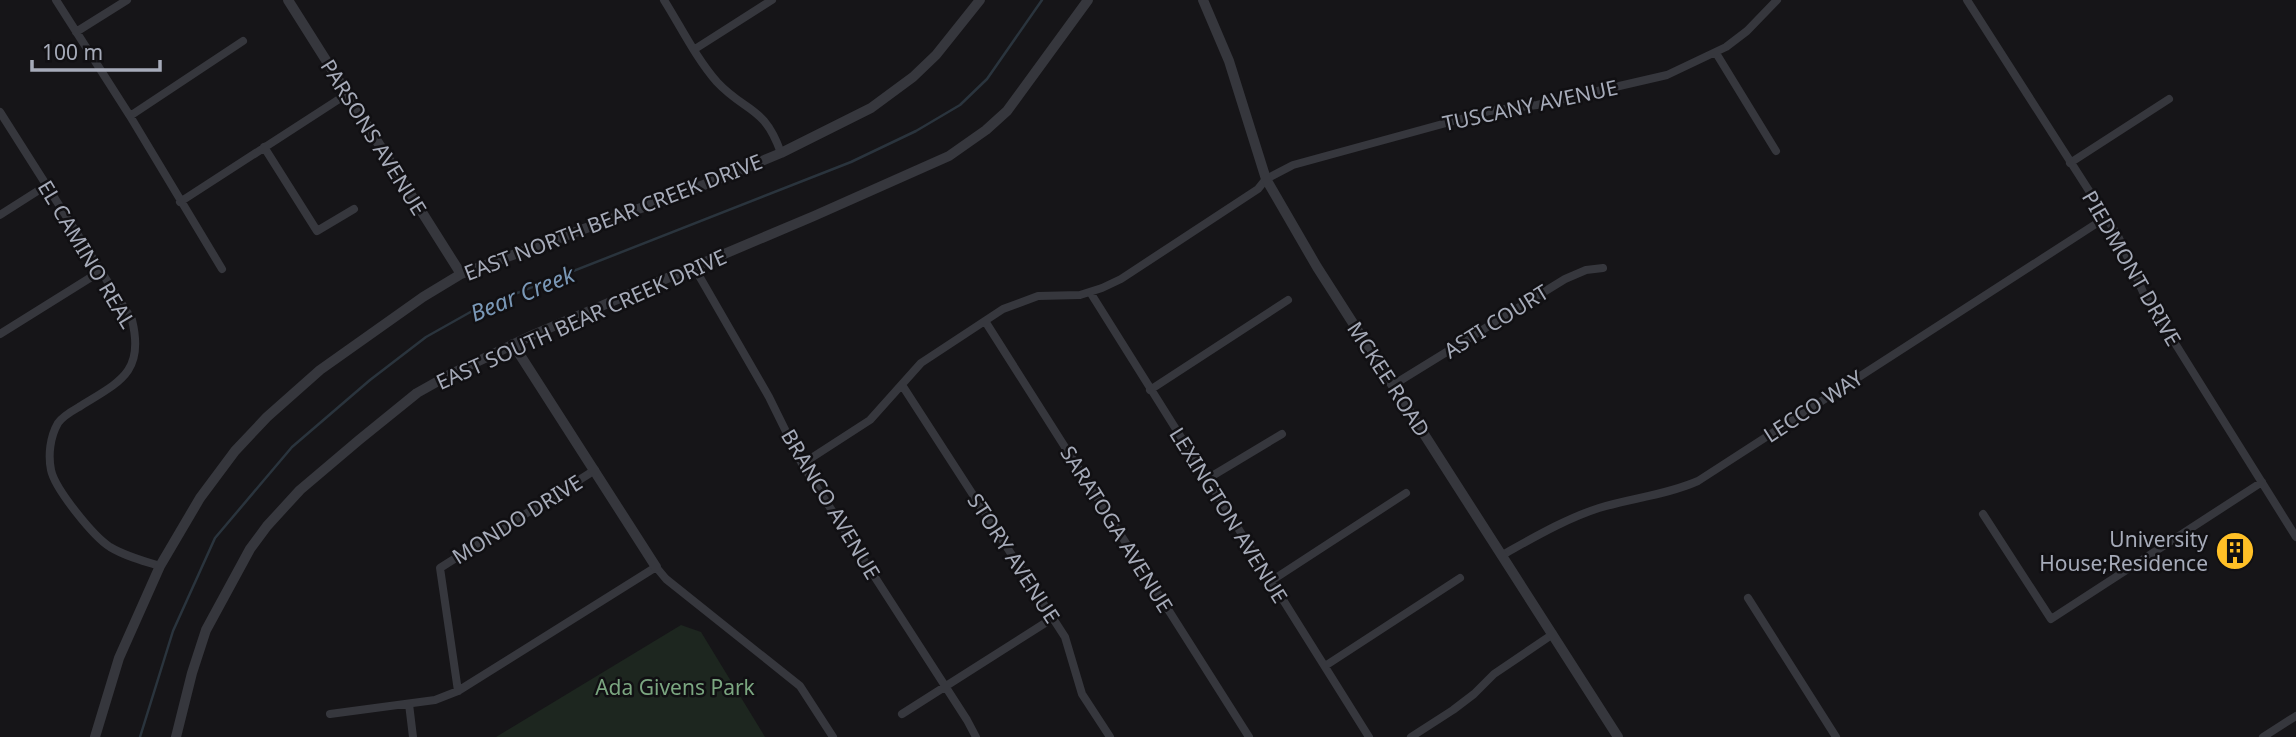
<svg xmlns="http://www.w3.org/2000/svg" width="2296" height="737" font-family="'Noto Sans',sans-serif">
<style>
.green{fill:#1d261f}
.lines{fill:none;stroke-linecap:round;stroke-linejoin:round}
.stream{stroke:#2a343d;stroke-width:2.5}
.minor{stroke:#36373d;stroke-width:8}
.tertiary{stroke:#36373d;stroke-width:10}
.labels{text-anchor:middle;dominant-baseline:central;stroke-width:5;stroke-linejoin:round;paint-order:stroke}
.street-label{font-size:21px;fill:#a6abb9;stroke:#111013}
.poi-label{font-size:21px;fill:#a6abb9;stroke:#111013;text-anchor:end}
.park-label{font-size:21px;fill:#7ba680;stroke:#111013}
.water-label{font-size:23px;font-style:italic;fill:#7a98b7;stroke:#111013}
</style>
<rect width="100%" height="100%" fill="#161518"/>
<path class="green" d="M681,625L701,632L765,737H496Z"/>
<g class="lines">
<path class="stream" d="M140,737L173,631L215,538L292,447L370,380L426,337L474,310L851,162L916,131L960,105L987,79L1042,0"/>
<path class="minor" d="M56,0L130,116L222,269
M664,0C681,27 696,58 717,82C746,113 764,105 781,153
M1967,0L2118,236L2143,292L2296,537
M76,32L127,0
M695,49L772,0
M1716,53L1776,151
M0,112L132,320C145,373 119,382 79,407C72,411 63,416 58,423C50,437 48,455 51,470C55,489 93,536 110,547C125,556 143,561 160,566
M130,116L243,41
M264,147L317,231L354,209
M2070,163L2169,99
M180,202L347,94
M0,215L47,185
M694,267L769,397L802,464L967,720L976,737
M1090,292L1369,737
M985,321L1249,737
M0,334L101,271
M902,385L1065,637L1082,694L1110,737
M1393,385L1565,279L1586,270L1603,268
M1150,390L1288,300
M802,464L870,420L921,363L1003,309L1038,296L1080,295L1102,288L1121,279L1258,189L1266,179L1293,165L1490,111L1537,105L1667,75L1726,47L1747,31L1777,0
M1207,479L1282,434
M1983,514L2051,619L2262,482
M1502,555C1533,538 1565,519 1599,508C1632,498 1666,495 1698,481L2105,218
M1271,581L1406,493
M1748,598L1836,737
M1325,666L1460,578
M458,691L440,568L595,470
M409,704L413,737
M330,714L435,700L458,691L656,567L666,579L800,686L833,737
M902,714L1053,618
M1411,737L1453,710L1474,694L1494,674L1553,634
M2263,737L2296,716"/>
<path class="tertiary" d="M288,0L461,274
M1203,0L1229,61L1266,179L1317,267L1618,737
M513,344L656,567
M95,737L119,658L160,566L200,498L235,451L267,417L320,370L423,297L461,274L709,183L781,153L871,108L913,77L936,55L980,0
M176,737L192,673L206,630L250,549L267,526L300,490L359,440L417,393L449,375L535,334L814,216L949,156L986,130L1007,111L1088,0"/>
</g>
<defs>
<g id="building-disc" transform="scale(2.0125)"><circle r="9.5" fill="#ffc026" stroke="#111013"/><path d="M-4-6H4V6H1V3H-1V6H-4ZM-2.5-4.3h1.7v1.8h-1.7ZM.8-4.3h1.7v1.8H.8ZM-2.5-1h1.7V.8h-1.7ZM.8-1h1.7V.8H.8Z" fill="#111"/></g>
</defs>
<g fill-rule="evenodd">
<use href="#building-disc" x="2235" y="551"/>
</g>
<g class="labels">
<g class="street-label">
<text transform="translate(1530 105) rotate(-12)">TUSCANY AVENUE</text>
<text transform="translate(374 137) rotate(58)">PARSONS AVENUE</text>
<text transform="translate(613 217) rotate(-21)">EAST NORTH BEAR CREEK DRIVE</text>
<text transform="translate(87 254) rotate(59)">EL CAMINO REAL</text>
<text transform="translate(2132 268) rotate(60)">PIEDMONT DRIVE</text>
<text transform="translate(581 319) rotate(-24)">EAST SOUTH BEAR CREEK DRIVE</text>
<text transform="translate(1496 321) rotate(-32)">ASTI COURT</text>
<text transform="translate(1389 379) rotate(57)">MCKEE ROAD</text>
<text transform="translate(1813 406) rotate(-33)">LECCO WAY</text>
<text transform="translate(831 504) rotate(59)">BRANCO AVENUE</text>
<text transform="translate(1229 515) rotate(58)">LEXINGTON AVENUE</text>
<text transform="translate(517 519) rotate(-32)">MONDO DRIVE</text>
<text transform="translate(1117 529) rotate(58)">SARATOGA AVENUE</text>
<text transform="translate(1014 558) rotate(57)">STORY AVENUE</text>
</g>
<g class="poi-label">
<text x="2208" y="539">University<tspan x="2208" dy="24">House;Residence</tspan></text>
</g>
<g class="park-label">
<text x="675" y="687">Ada Givens Park</text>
</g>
<g class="water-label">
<text transform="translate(522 293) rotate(-22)">Bear Creek</text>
</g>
</g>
<path d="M32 60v10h128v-10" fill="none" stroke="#a6abb9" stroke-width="3.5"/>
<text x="42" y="60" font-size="21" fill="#a6abb9" stroke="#111013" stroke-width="5" paint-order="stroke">100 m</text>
</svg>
